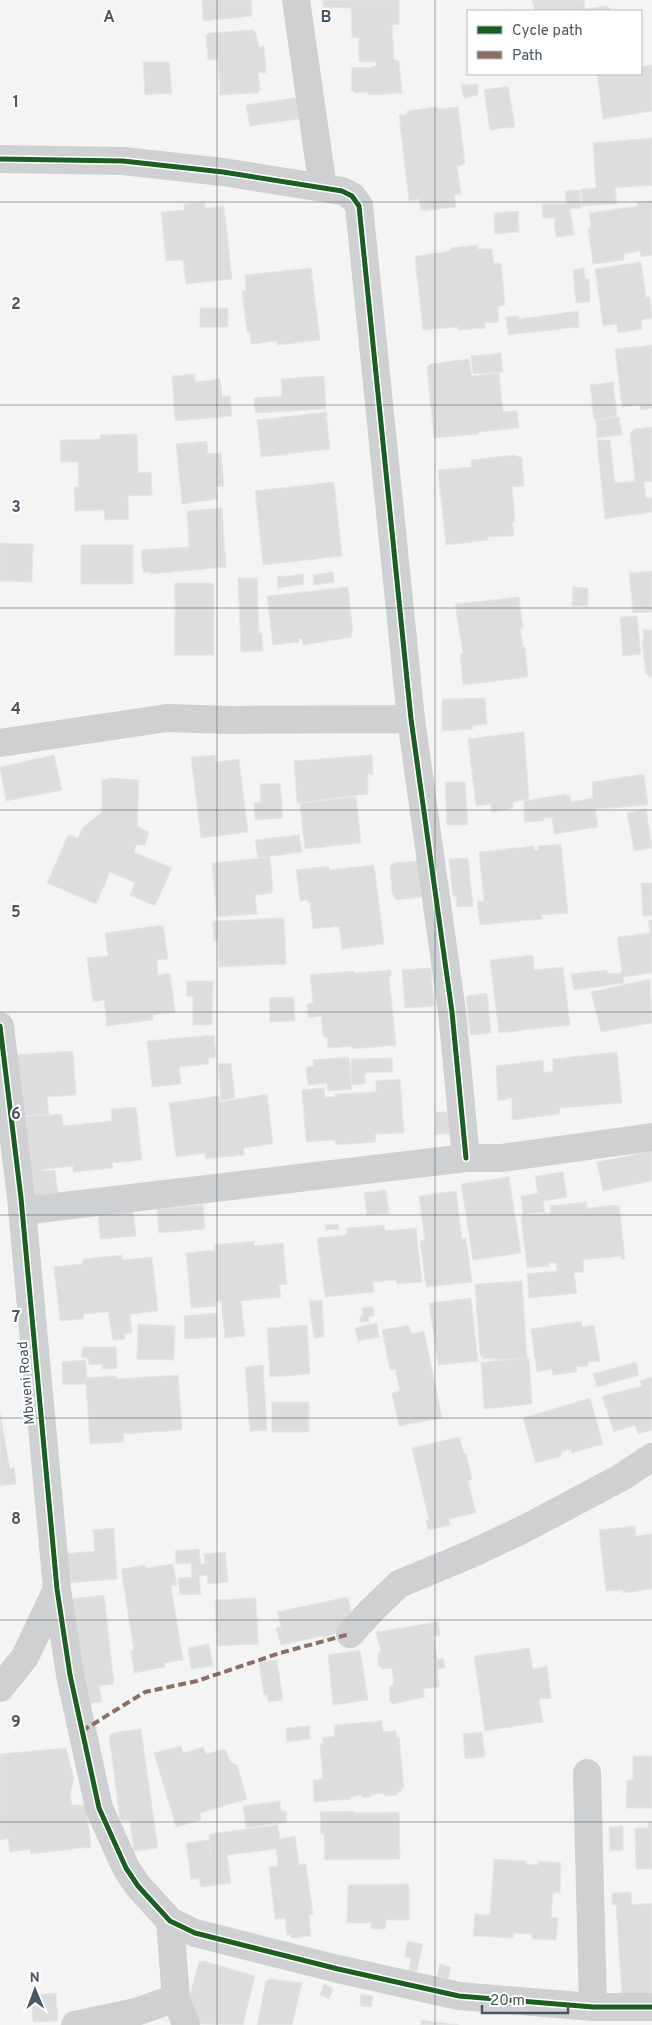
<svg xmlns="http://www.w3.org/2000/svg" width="652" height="2025" font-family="Overpass,sans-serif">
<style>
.building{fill:#ddddde;stroke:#e5e6e7}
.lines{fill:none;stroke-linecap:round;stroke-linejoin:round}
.minor{stroke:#ced0d2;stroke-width:28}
.quiet{stroke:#8d6e63;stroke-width:4;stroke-dasharray:8 4;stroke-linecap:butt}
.cycleway-casing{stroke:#fff;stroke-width:8}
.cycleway{stroke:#1b5e20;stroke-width:5}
.grid{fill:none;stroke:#4a5661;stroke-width:1;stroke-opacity:0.55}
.labels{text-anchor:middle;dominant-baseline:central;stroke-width:4;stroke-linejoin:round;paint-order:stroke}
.street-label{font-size:14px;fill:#4a5661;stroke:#fff}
.grid-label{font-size:16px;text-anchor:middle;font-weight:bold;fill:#4a5661;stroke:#fff;stroke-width:4;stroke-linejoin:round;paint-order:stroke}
</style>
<rect width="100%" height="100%" fill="#f4f4f4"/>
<path class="building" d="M202,0H251L252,16L203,21Z
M323,0H399V24L392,25L394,60L399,61L402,93L368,95V92L355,93L351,90L352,67L368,68L376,66V62H359V38H352L351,8L323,7Z
M532,0H584L585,9L605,6L610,8L611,11H535Z
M252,30L256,33L259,47L264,46L266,73H258L260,89L258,93L220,95L218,59L208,60L206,36L209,33Z
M143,62H169L172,93L145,95Z
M652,65V111L603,119L597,74H641V67Z
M478,84V95L464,98L461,85Z
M508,86L515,127L490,130L484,90Z
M301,97L305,118L250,126L246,105Z
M436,107L440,109L458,107L465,164L457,167L461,194L454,195L456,207L421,211L419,199L409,201L399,115L407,114V111Z
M652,138V185L615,188L617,204L582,206L581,189L596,188L593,143Z
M580,190L581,208L570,209L574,235L556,237L554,218H543L542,204H566L565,191Z
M652,201V255L641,257L640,251L624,254V260L593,264L588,228L591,227L589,213L638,206L637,203Z
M205,202V208L224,206L232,279L186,284L183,260L166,261L161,212L184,210V204Z
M518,211L519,232L495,234L494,213Z
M478,245V249H492L494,263H501L505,305L498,306L499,322L485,323V328L459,330L458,327L423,330L415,259L416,256L451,251V248Z
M641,262L646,297H650L652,318L641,320L642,329L618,333L617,324L603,326L595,269Z
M311,268L320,340L277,345V341L251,344L250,332H247L242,291H246L245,275Z
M584,268L585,279H589L590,302L576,303L573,270Z
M200,308H228V327H200Z
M578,311L579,327L508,335L506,317L519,316V319Z
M652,345V408L641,410L640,405L622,407L615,349Z
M501,353L503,372L473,374L471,356Z
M469,359L472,376L499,373L503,412L517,411L519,428L479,432L478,434L434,438L427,367L430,364Z
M195,374V382L220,379L222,396H230L232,416L175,421L172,376Z
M324,376L326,409L255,413L254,398L282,396L281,379Z
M613,382L617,416L594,420L590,385Z
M326,412L330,449L261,457L257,420Z
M619,417L622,435L597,438L596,420Z
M652,427V481L644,482L646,498H652V512L605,519L597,440H610L615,483L635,481L630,434L634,429Z
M137,434L138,473L151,472L152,495L128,496L129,519L105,520L104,510L75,511L74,487H79L78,462H61L60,440L100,439V435Z
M207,441L208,454L221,453L224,486L216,487L218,499L182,504L176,444Z
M515,455L522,458L524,486L512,487L515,521L512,522L514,536L488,537V540L446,545L438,470L471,467V460Z
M334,482L342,556L263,565L255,491Z
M222,508L226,567L150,574V572L143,573L141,550L189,547L187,511Z
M0,543L33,544L32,582L0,581Z
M81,545H133V584H81Z
M652,571V612L633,613L629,573Z
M333,572L334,582L314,585L313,575Z
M303,574L304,584L278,588L277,577Z
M238,578H257L259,633H262L263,651L241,652Z
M175,583H214V655H175Z
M348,587L353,632H351L352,637L303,645L302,638L299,639V642L273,645L267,596Z
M573,587L588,588V606H572Z
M519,597L523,628H520L523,647H525L528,677L463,685L460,654H463L455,604Z
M637,616L641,654L623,656L620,617Z
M643,630H652V677H649V674L646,675L642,641H644Z
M485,698L487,724L472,726L473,729L442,731V699Z
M524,732L529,799L513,802V808L492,812L491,804L476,806L468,739Z
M54,755L62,790L6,801L0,767Z
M215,755L216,762L239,759L248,832L201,838L191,757Z
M372,755L373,774H368V794L297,803L294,761Z
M644,774L648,805L595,809L598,827L554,834L552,817L543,818L544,821L524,822V801L566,794L570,797L571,802L593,798L592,782Z
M110,778L139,780L137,826L149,832L145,845H136L134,852L172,868L155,906L130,895L135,883L110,872L96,904L47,883L68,835L78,838L83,827L102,812V780Z
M445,782H465L468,825H447Z
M280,783L283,818L255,820L254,803L261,802L260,784Z
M356,797L361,843L305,849L300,803Z
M646,809L652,848L634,851L627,813Z
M299,835L302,852L258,858L255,840Z
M561,844L568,913L542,915V919L480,925L477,901H484L479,852L534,846V850H539L538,846Z
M270,857L273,890H271L272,893L255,895L257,914L217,917L212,863Z
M468,858L473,906L457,907L456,896H453L449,859Z
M417,861L420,862L422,897L396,900L392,893L390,866L394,863Z
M374,865L384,944L342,949L339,926L313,929L310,902L308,903L307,900L300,901L296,870L329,866V870Z
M641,883H652V915L643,916Z
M284,918L286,964L219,967L218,941H214L213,921Z
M648,920H652V973L623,977L624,983L574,990L571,974L607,970L608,974L622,973L617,937L650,933Z
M163,925L168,959L157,960L158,975L170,973L175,1012L153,1015V1020L107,1026L104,1000L93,1002L87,958L108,956L105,933Z
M533,955L534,970L563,967L570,1025L499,1033L490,960Z
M431,968L434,1006L405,1008L402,970Z
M391,970V976H389L396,1045L352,1049V1046L328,1048L327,1037H323L321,1016L308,1018L307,1004L313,1003L310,975L353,971L354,973Z
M650,979L652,1023L601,1032L591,992Z
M187,981H213L212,1025H193V996L187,997Z
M487,993L491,1033L470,1035L466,996Z
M294,997L295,1021L270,1022L269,998Z
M214,1035L216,1057L208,1058L209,1064L179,1067L181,1084L152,1087L147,1041Z
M73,1051L76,1095L47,1097L49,1114L17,1116L15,1055Z
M617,1052L622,1103L560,1108L559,1114L512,1120V1098L498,1101L496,1066L543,1060L544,1073L553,1071V1059Z
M349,1057L352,1089L328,1091L327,1083L308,1085L306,1067L314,1066L313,1060Z
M392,1058L393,1072L365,1073V1084L352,1085L351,1059Z
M231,1063L235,1098L221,1100L218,1064Z
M400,1079L404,1133L375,1134L376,1142L336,1145L335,1140L306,1142L302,1090L324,1088L325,1097H335V1094L376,1092V1081Z
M267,1094L273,1144L244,1148V1155L205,1159V1153L176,1157L169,1103L219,1096L220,1102Z
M136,1107L142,1160L112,1163L113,1168L73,1172V1166L44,1169V1171L55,1170L58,1196L31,1199L17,1117L62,1114L63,1126L112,1121L111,1109Z
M436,1112H457V1134H435Z
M652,1151V1181L603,1191L597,1162Z
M563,1172L567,1197L543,1201L545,1212L523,1215L521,1196L538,1193L535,1176Z
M509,1177L521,1253L473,1260L461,1184Z
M386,1190L389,1213L367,1215L364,1193Z
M456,1191L462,1239L466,1238L472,1282L426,1287L420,1241L425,1240L419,1196Z
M586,1202L587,1208L619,1205L625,1259H621V1256L583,1260L584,1272L574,1273L577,1293L529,1298L527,1274L557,1271L556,1263H549V1266L527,1268L521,1216L551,1213L550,1206Z
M203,1205L205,1229L159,1233L157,1209Z
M133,1209L136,1236L100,1239L98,1212Z
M338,1224L339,1229L326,1230L325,1225Z
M384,1225L385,1231L416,1228L422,1282L397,1284L396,1280L373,1282L374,1292L325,1297L317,1238L347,1235V1228Z
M254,1241V1246L283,1243L287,1284L279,1285L281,1297L241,1301L245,1336L225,1338L221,1301L215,1302L216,1306L191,1308L186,1253L215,1250L214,1245Z
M122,1255L123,1260L152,1257L158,1311L130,1314L132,1333H124L125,1339L113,1340L108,1312L83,1314L84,1319L60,1321L54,1267L83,1264V1259Z
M522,1281L527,1358L496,1360V1358L482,1359V1356H480L475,1284Z
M471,1298L478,1361L438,1365L429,1303Z
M322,1300L324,1337L314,1338L309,1301Z
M373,1307L374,1316L368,1317L369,1322H360V1316L363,1315L362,1308Z
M216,1313L217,1337L185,1339L184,1316Z
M582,1321V1327L594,1325L600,1361L588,1362V1366L576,1367L577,1372L553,1375L552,1369L537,1372L531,1329Z
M377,1323L379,1337L358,1341L355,1329L357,1327Z
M138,1324L175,1326L174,1360L137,1359Z
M307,1325L310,1374L270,1377L267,1328Z
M409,1325L411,1334L424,1331L442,1418L399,1426L392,1393L400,1391L395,1369L390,1370L382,1330Z
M83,1347H116L117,1369H102V1364L89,1365L88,1358L81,1357Z
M529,1358L532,1404L484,1409L481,1362Z
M86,1360L87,1378L116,1376L117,1379L178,1375L182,1430L123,1434L124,1442L90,1444L86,1384L63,1385L62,1362Z
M636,1362L639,1375L597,1387L593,1374Z
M263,1365L267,1430L250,1431L245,1367Z
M652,1377V1430L638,1434L635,1425L614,1432L602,1396L642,1386L640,1381Z
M590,1398L603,1444L572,1453L571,1449L561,1452L562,1456L536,1463L523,1418Z
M272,1402H309V1432H272Z
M0,1413L10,1469L14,1467L16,1484L0,1486Z
M459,1437L464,1453H466L472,1479L468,1481L476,1513L449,1519L450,1525L428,1530L426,1520H429L412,1448Z
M635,1526L636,1536L652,1534V1589L623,1593V1590L606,1591L599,1530Z
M114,1528L117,1579L67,1583L65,1554L95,1551L93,1530Z
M199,1549L201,1564L205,1563L204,1554L225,1552L228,1582L208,1584L207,1575L199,1576L201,1594L180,1595L178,1578L192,1577L191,1563L176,1564L175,1551Z
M173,1564L177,1585L171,1586L183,1660L164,1663L165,1667L134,1673L131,1651L134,1650L121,1569L145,1565L146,1568Z
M104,1595L114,1684L99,1686L102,1702L89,1703L83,1688L72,1599Z
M347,1597L351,1608L348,1625L340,1631L323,1638L322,1636L281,1645L276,1628L281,1627L277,1612Z
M256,1598L258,1644L217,1646L215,1600Z
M438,1622L440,1636H434L437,1660L443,1658L445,1668L437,1669L439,1687L423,1689L425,1697L393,1704L390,1701L389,1687L394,1684L392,1668L383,1669L378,1665V1654L381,1651L376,1632Z
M209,1644L213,1666L191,1669L188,1648Z
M529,1648L533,1669L547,1666L551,1698L539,1699L543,1722L485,1731L474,1656Z
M360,1650L368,1700L333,1705L328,1655Z
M277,1660L283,1700L268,1702L267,1695H264L259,1662Z
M382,1721L383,1732L396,1731L397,1738L399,1737L404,1788H401V1792H397V1795L384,1796V1793H380L371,1795V1797L362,1798L361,1795L350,1797L351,1799L314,1802L313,1780L323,1779L320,1744H323L322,1738L335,1736L334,1725Z
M309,1726L310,1739L287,1742L286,1728Z
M141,1729L158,1848L134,1851L130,1821L120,1820L109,1735L117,1732Z
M482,1732L485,1757L465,1759L463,1734Z
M181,1746L183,1753L203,1747L206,1754L225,1749L231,1763L237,1765L247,1799L200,1813L201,1820L176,1827L154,1753Z
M66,1748L74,1779L70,1794L72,1805H86L91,1847L31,1854L30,1849L10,1852L8,1838L0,1840V1754Z
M633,1756H652V1808H626L627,1780H633Z
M280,1801L281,1811H286L287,1822L246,1828L243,1806Z
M355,1811V1813L399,1812L400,1859L325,1860L324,1834H321L320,1812Z
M648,1823H652V1869H636L635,1828H648Z
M278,1825L280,1839L295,1836L299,1865L306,1864L313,1915H309L311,1936L291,1938V1934L287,1935L285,1918L275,1919L269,1867L278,1866L276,1849L227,1855L231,1883L201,1887L199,1878L191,1879L186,1843L209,1840L211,1857L209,1834Z
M623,1826V1850L610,1851L609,1827Z
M494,1859L526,1861V1864L538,1865V1861L561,1863L560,1893H553L551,1917L558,1918L556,1940L532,1939V1934L514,1933L513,1938L473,1936L475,1914L490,1915Z
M409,1884V1920H386L385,1929H371V1923H347L348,1885Z
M631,1892L632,1905L652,1903V1997L622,1998L616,1905H612V1893Z
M407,1941L423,1944L417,1971L409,1970L411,1958L405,1957Z
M204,1961L255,1976L243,2025L200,2024L187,2005L199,1962Z
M440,1964L451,1967L448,1979L437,1976Z
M270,1979L302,1983L292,2025H257L266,1981Z
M324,1984L333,1988L329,1999L320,1995Z
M56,1993L58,2021L33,2022L31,1995Z
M361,1994L373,1996L371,2007L360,2006Z
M421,2020L459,2025H421Z"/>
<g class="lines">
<path class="minor" d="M296,0L323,188
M0,159L123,161L223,172L342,191L352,196L359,206L411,719L452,1012L466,1158
M0,743L167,718L230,720L411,719
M0,1026L21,1198L57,1589L70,1675L99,1808L126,1868L138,1886L170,1921L195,1933L338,1969L459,1996L593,2007H652
M22,1211L466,1158H501L652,1137
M350,1634L371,1611L399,1584L471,1554L522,1530L622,1477L652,1457
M0,1688L25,1657L57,1589
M587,1773L593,2007
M170,1921L176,1998L186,2025
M75,2025L136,2012L176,1998"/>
<path class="quiet" d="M82,1731L145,1692L197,1681L280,1653L350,1634"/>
<g class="cycleway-casing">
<path id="cycleway" d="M0,159L123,161L223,172L342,191L352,196L359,206L411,719L452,1012L466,1158
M0,1026L21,1198L57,1589L70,1675L99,1808L126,1868L138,1886L170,1921L195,1933L338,1969L459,1996L593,2007H652"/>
</g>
<use href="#cycleway" class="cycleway"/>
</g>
<path class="grid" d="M217,0V2025M435,0V2025M0,202H652M0,405H652M0,608H652M0,810H652M0,1012H652M0,1215H652M0,1418H652M0,1620H652M0,1822H652"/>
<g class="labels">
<g class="street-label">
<text transform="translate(27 1383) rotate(-95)">Mbweni Road</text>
</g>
</g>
<g class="grid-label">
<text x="109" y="22">A</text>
<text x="326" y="22">B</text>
<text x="16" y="107">1</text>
<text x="16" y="309">2</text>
<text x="16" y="512">3</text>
<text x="16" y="714">4</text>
<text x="16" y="917">5</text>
<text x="16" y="1119">6</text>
<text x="16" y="1322">7</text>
<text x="16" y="1524">8</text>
<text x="16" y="1727">9</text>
</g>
<rect x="467" y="10" width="175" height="65" fill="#ffffff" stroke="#b7bbc0"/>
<rect x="477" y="26" width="25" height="8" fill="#1b5e20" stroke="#b7bbc0"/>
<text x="512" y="35" font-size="15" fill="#4a5661">Cycle path</text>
<rect x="477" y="51" width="25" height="8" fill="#8d6e63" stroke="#b7bbc0"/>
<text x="512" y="60" font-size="15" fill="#4a5661">Path</text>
<g transform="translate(35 1990) rotate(359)" stroke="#ffffff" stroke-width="4" paint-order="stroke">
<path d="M0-4L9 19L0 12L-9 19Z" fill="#4a5661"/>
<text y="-8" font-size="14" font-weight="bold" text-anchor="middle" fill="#4a5661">N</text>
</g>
<path d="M482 2005v8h86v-8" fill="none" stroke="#4a5661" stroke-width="2.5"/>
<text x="490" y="2005" font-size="15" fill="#4a5661" stroke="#ffffff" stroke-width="4" paint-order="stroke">20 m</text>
</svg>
